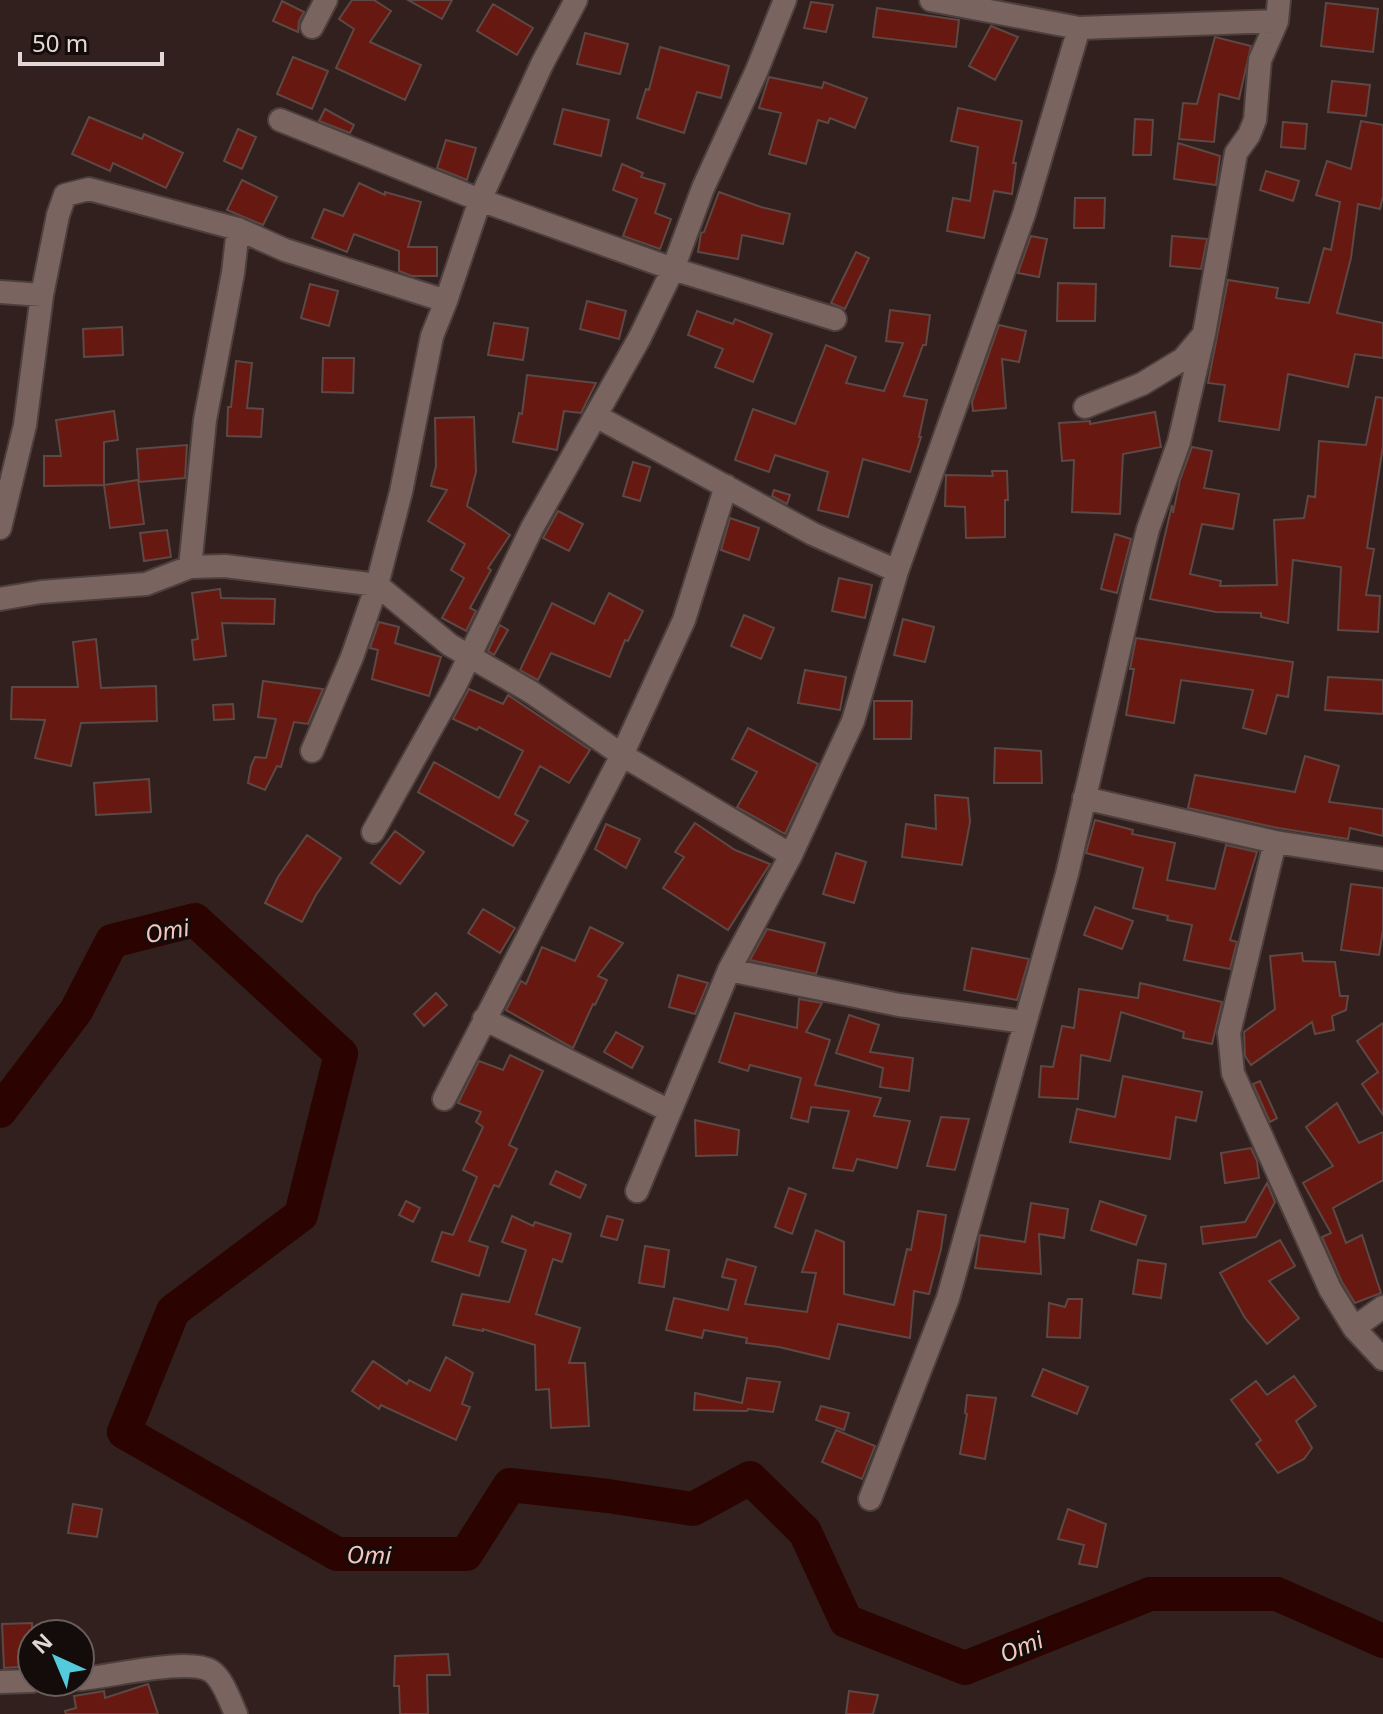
<svg xmlns="http://www.w3.org/2000/svg" width="1383" height="1714" font-family="'Noto Sans',sans-serif">
<style>
.lines{fill:none;stroke-linecap:round;stroke-linejoin:round}
.river{stroke:#2b0402;stroke-width:34}
.building{fill:#671911;stroke:#5c4844;stroke-width:2}
.minor-casing{stroke:#4d3f3d;stroke-width:26}
.minor{stroke:#796460;stroke-width:22}
.labels{text-anchor:middle;dominant-baseline:central;stroke-width:6;stroke-linejoin:round;paint-order:stroke}
.water-label{font-size:24px;font-style:italic;fill:#f6c5bd;stroke:#140c0a}
</style>
<rect width="100%" height="100%" fill="#31201d"/>
<g class="lines">
<path class="river" d="M0,1111L76,1011L112,941L195,920L341,1054L301,1215L173,1311L124,1432L337,1554H466L510,1485L608,1496L693,1509L750,1478L805,1532L846,1621L965,1668L1150,1594H1277L1383,1641"/>
</g>
<path class="building" d="M352,0H374L391,11L370,42L421,65L405,100L336,68L354,29L339,19Z
M408,0H452L442,19Z
M282,1L304,12L299,21L298,32L273,21Z
M811,2L833,5L826,32L804,28Z
M1326,3L1378,9L1373,52L1321,46Z
M493,4L533,28L517,55L477,31Z
M877,8L959,20L956,47L873,37Z
M991,26L1018,37L995,80L969,66Z
M585,33L628,44L620,74L577,64Z
M1215,37L1251,46L1239,99L1219,94L1214,142L1179,139L1183,103L1197,104Z
M660,47L729,66L721,98L697,92L684,133L637,118L646,89L649,90Z
M293,57L328,71L312,109L277,94Z
M769,77L822,88L824,82L867,98L855,128L830,118L828,123L818,120L806,164L769,154L781,113L759,108Z
M1332,81L1370,85L1366,116L1328,112Z
M958,108L1022,121L1013,163H1016L1012,194L994,191L984,238L947,231L953,198L970,201L978,147L951,141Z
M325,109L354,125L350,133L319,121Z
M563,109L609,120L601,156L554,144Z
M89,117L142,139L144,134L183,153L166,188L113,163L110,171L72,154Z
M1135,119L1153,120L1151,155H1133Z
M1361,121L1383,125V196L1380,209L1358,204L1351,258L1337,313L1383,323V358L1355,354L1348,387L1288,374L1279,430L1219,421L1225,385L1208,383L1228,280L1278,288L1276,298L1309,303L1324,248L1331,250L1340,202L1316,195L1327,161L1351,169Z
M1283,122L1307,124L1305,149L1281,147Z
M238,129L256,137L242,169L224,161Z
M446,140L476,148L467,180L437,168Z
M1178,143L1220,156L1216,185L1174,179Z
M622,164L643,173L641,177L665,184L655,213L671,219L660,249L623,236L637,199L613,190Z
M1266,171L1299,181L1293,201L1260,190Z
M242,180L277,197L263,225L227,210Z
M359,183L385,195V192L421,202L408,247H437V276H412L399,271V251L354,234L347,252L312,238L324,209L343,216Z
M719,192L761,207L790,214L783,244L742,235L738,259L698,252L701,233L704,232Z
M1075,198H1105L1104,228H1074Z
M1031,236L1047,239L1039,277L1018,273Z
M1172,236L1207,239L1201,269L1170,266Z
M856,252L869,258L845,309L831,303Z
M1058,283L1096,284L1095,321H1057Z
M310,284L338,291L329,326L301,318Z
M587,301L626,311L619,339L580,329Z
M890,310L930,315L926,345H923L904,396L927,400L919,437H921L910,472L863,459L848,517L818,510L828,472L775,455L769,472L735,460L753,409L795,424L826,345L856,357L846,383L884,391L903,343L886,341Z
M697,311L733,324L735,319L772,334L753,382L715,367L723,349L688,335Z
M494,323L528,328L523,360L488,355Z
M999,325L1026,331L1019,362L1002,359L1006,408L973,411L972,402Z
M122,327L123,355L84,357L83,329Z
M323,358H354L353,393L322,392Z
M236,361L252,363L247,408L263,409L261,437L227,436L228,407H231Z
M527,375L596,383L581,413L564,411L557,450L513,442L519,413L522,414Z
M1376,397L1383,398V446L1367,548L1374,549L1366,595L1380,596L1378,632L1338,630L1341,567L1293,560L1288,623L1261,617V613L1216,612L1150,599L1172,505L1173,513L1180,480L1192,447L1212,451L1204,488L1239,494L1233,529L1202,524L1190,574L1221,581L1220,586L1277,585L1274,520L1304,518L1308,496L1315,497L1319,441L1366,445Z
M114,411L118,440L104,442V485L44,486V456H61L56,420Z
M1155,412L1161,447L1123,454L1120,514L1072,512L1074,460L1062,461L1059,423L1090,421V424Z
M474,417L476,472L467,506L510,535L488,568L491,570L470,608L476,611L466,631L442,618L464,578L451,570L465,544L428,521L447,490L431,486L436,466L435,418Z
M187,445L185,478L139,482L137,449Z
M633,462L650,467L640,501L623,496Z
M992,471H1007L1008,500H1005V537L966,538L965,507L945,506L946,475L993,476Z
M138,480L144,524L110,528L104,485Z
M774,490L790,495L787,504L772,496Z
M558,511L583,524L569,551L543,538Z
M730,518L759,528L749,560L721,550Z
M167,530L171,557L144,561L140,533Z
M1115,534L1131,539L1117,593L1101,589Z
M839,578L872,585L865,618L832,611Z
M220,589L221,598L275,599L274,624L222,623L226,656L194,660L192,640L198,639L192,593Z
M609,593L643,611L628,641L625,640L610,677L551,653L538,680L520,670L552,603L594,624Z
M744,615L774,628L761,659L731,646Z
M903,619L934,627L925,662L894,655Z
M379,622L399,627L395,643L441,657L429,696L372,679L378,650L370,648Z
M500,625L508,630L494,655L488,651Z
M1136,638L1293,662L1288,697L1277,695L1266,734L1243,728L1253,690L1181,680L1174,723L1126,715L1134,669H1130Z
M96,639L101,688L156,686L157,721L81,723L71,766L35,758L45,720L11,719L12,687H78L73,642Z
M805,670L846,677L840,710L798,703Z
M1328,677L1383,680V714L1325,710Z
M263,681L323,689L308,724L294,722L281,767L277,766L265,790L248,783L251,766L255,757L266,758L276,719L258,717Z
M469,689L503,704L508,695L590,750L569,783L540,766L515,814L528,821L513,846L418,792L434,762L499,798L523,751L479,727L477,730L453,719Z
M874,701H912L911,739H874Z
M233,704L234,719L214,720L213,705Z
M748,728L818,764L785,834L737,807L757,772L732,759Z
M995,748L1041,751L1042,783H994Z
M1305,756L1339,766L1329,802L1383,809V836L1350,828L1348,839L1278,828L1188,808L1195,775L1295,792Z
M149,779L151,812L96,815L94,783Z
M935,795L968,798L970,822L962,865L902,857L906,824L936,829Z
M1095,820L1133,830L1132,834L1175,843L1167,880L1215,889L1226,845L1257,852L1230,940L1237,942L1230,969L1184,960L1192,925L1167,920L1168,916L1133,908L1143,868L1086,853Z
M695,823L735,850L770,864L728,930L663,888L684,857L675,852Z
M606,824L640,839L626,868L595,849Z
M395,831L424,852L400,884L371,863Z
M307,835L341,858L316,895L302,922L265,903L278,877Z
M836,853L866,862L854,903L823,894Z
M1351,884L1383,888V930L1379,955L1341,950Z
M1095,907L1133,921L1122,949L1084,935Z
M483,909L515,928L500,953L468,933Z
M590,927L623,943L598,976L607,980L595,1005L593,1004L573,1048L506,1010L521,981L526,984L542,947L575,961Z
M767,929L825,943L816,974L750,960Z
M972,948L1029,959L1017,1000L964,990Z
M1302,953L1303,961L1335,962L1340,996H1348L1346,1010L1332,1016L1334,1030L1315,1034L1312,1022L1251,1065L1245,1056L1244,1032L1275,1009L1270,956Z
M678,975L708,983L695,1014L669,1007Z
M1140,983L1222,1002L1212,1044L1183,1038L1184,1032L1121,1012L1110,1061L1081,1055L1078,1099L1039,1097L1041,1066L1053,1067L1062,1026L1074,1028L1079,989L1138,998Z
M436,993L447,1005L424,1026L414,1014Z
M799,999L822,1003L806,1032L830,1040L815,1085L881,1098L874,1116L910,1121L897,1168L857,1159L853,1171L833,1168L849,1111L811,1107L808,1122L791,1118L801,1078L750,1065L748,1071L719,1062L735,1013L797,1028Z
M849,1015L879,1025L870,1052L913,1058L909,1091L880,1087L883,1068L836,1053Z
M1383,1023V1115L1362,1084L1378,1072L1357,1041Z
M616,1032L643,1047L632,1068L604,1052Z
M510,1055L543,1071L509,1145L517,1149L499,1187L494,1185L469,1241L488,1247L479,1276L432,1261L442,1232L453,1235L477,1177L463,1170L483,1127L476,1122L481,1112L458,1103L479,1061L503,1070Z
M1123,1076L1202,1092L1196,1121L1176,1117L1170,1159L1070,1142L1077,1109L1115,1117Z
M1260,1081L1277,1118L1270,1122L1253,1084Z
M1337,1103L1359,1143L1383,1132V1180L1333,1208L1346,1243L1362,1235L1381,1293L1355,1303L1342,1282L1322,1237L1331,1233L1303,1183L1333,1166L1306,1127Z
M941,1117L969,1119L955,1170L927,1166Z
M695,1120L739,1130L737,1155L696,1156Z
M1251,1148L1257,1161L1259,1178L1225,1183L1221,1153Z
M556,1171L586,1185L580,1198L550,1184Z
M1267,1183L1275,1202L1256,1237L1203,1244L1201,1227L1245,1222Z
M789,1188L806,1194L792,1234L775,1227Z
M406,1201L420,1208L413,1222L399,1215Z
M1100,1201L1146,1216L1136,1245L1091,1230Z
M1031,1203L1068,1209L1064,1238L1039,1234L1041,1274L975,1268L980,1235L1025,1242Z
M918,1211L946,1215L941,1249L929,1294L914,1291L910,1338L838,1324L829,1359L779,1347L746,1343L747,1338L704,1330L702,1338L666,1330L674,1298L728,1310L736,1280L722,1277L727,1259L756,1267L745,1304L807,1312L816,1273L802,1272L816,1230L844,1242V1294L894,1305L907,1249L911,1250Z
M512,1216L533,1226L535,1222L571,1234L562,1262L553,1259L536,1314L580,1328L569,1363H585L589,1426L551,1428L549,1389L536,1390L535,1345L483,1329V1331L453,1325L462,1294L509,1302L526,1250L502,1242Z
M607,1216L623,1220L617,1240L601,1236Z
M1280,1240L1295,1266L1269,1281L1299,1318L1267,1344L1245,1318L1220,1273Z
M645,1246L669,1250L664,1287L639,1283Z
M1138,1260L1166,1264L1161,1298L1133,1294Z
M1068,1299H1082L1080,1338L1047,1337L1049,1303L1065,1307Z
M446,1357L473,1373L462,1404L470,1407L456,1440L381,1405L379,1409L352,1391L373,1361L407,1384L409,1380L430,1391Z
M1043,1369L1088,1387L1077,1414L1032,1396Z
M1294,1376L1316,1406L1296,1421L1312,1448L1304,1459L1278,1473L1256,1444L1261,1440L1231,1400L1256,1381L1267,1395Z
M747,1378L780,1382L773,1412L748,1409L747,1411L694,1410L695,1393L742,1403Z
M967,1395L996,1398L985,1459L960,1454L967,1414L965,1413Z
M821,1406L849,1413L844,1430L816,1420Z
M836,1430L875,1446L862,1479L822,1462Z
M73,1504L102,1509L97,1537L68,1533Z
M1068,1509L1106,1524L1097,1567L1079,1564L1084,1545L1058,1539Z
M32,1623V1666L4,1668L2,1624Z
M448,1654L450,1675H427L428,1714H400L399,1686H394L395,1656Z
M148,1684L158,1714H66L65,1711L76,1708L74,1696L104,1691L105,1698Z
M849,1691L878,1695L873,1714H846Z"/>
<g class="lines">
<g class="minor-casing">
<path id="minor" d="M931,0L1079,28L1277,21
M312,27L326,0
M280,120L480,200L673,269L835,319
M0,292L42,295
M1085,407L1142,384L1183,359L1204,334L1236,153L1249,135L1255,120L1260,60L1277,21L1279,0
M596,416L813,534L897,571
M0,528L25,425L42,295L58,215L65,195L89,189L238,229L285,250L446,301
M190,567L205,420L233,273L238,229
M0,599L41,592L146,584L190,567L225,566L377,585L450,645L531,692L622,755L684,620L726,486
M312,751L352,657L377,585L401,492L432,336L446,301L480,200L542,64L576,0
M1084,798L1275,842L1383,859
M373,832L455,686L532,528L639,339L673,269L703,188L757,70L785,0
M1275,842L1229,1033L1233,1073L1330,1289L1354,1328L1383,1359
M729,970L899,1005L1024,1022
M484,1019L670,1111
M444,1099L622,755L791,855
M637,1191L729,970L791,855L853,721L897,571L1024,214L1079,28
M1354,1328L1383,1307
M870,1499L948,1298L1067,874L1139,565L1148,529L1179,442L1204,334
M80,1679C110,1677 187,1657 211,1671C223,1679 230,1701 236,1714
M0,1682L32,1681"/>
</g>
<use href="#minor" class="minor"/>
</g>
<g class="labels">
<g class="water-label">
<text transform="translate(167 930) rotate(-10)">Omi</text>
<text transform="translate(369 1554) rotate(1)">Omi</text>
<text transform="translate(1021 1646) rotate(-22)">Omi</text>
</g>
</g>
<g transform="translate(56 1658) rotate(316)"><circle r="38" fill="#140c0a" stroke="#675d5b" stroke-width="2"/>
<path d="M0-6L14 30L0 20L-14 30Z" fill="#54cadd"/>
<text y="-12" font-size="22" font-weight="bold" text-anchor="middle" fill="#e3d7d5">N</text>
</g>
<path d="M20 52v12h142v-12" fill="none" stroke="#e3d7d5" stroke-width="4"/>
<text x="32" y="52" font-size="24" fill="#e3d7d5" stroke="#140c0a" stroke-width="6" paint-order="stroke">50 m</text>
</svg>
